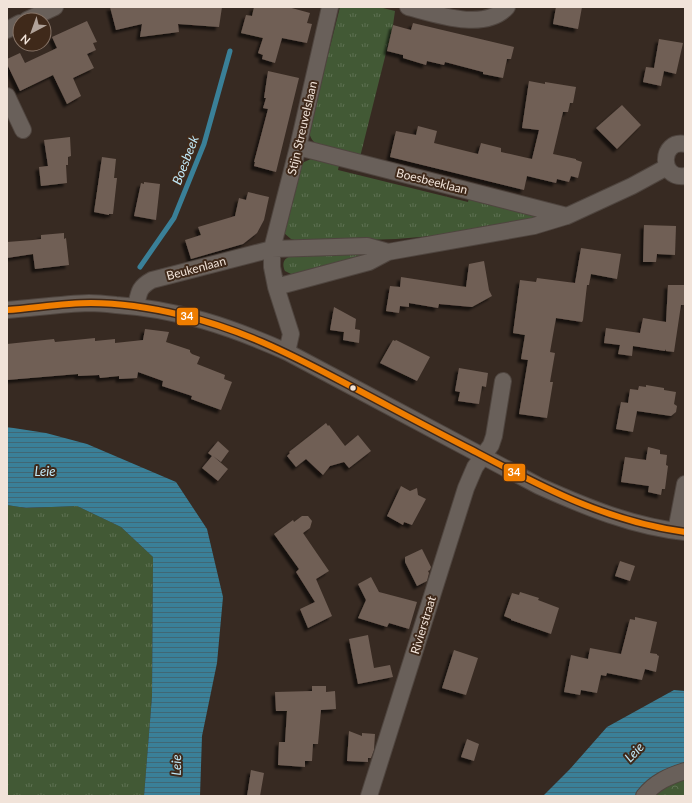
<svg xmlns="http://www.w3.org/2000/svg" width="692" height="803" font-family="Lato,sans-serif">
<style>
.grass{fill:url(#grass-tufts)}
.forest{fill:url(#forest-crowns)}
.water{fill:url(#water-rules)}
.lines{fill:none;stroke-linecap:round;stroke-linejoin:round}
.stream{stroke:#3a8098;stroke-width:5}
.building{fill:#705f55;filter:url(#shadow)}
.minor-casing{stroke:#4f453f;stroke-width:18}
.minor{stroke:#69605a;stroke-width:16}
.bus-1-casing{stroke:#3f291a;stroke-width:9}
.bus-1{stroke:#ef7d00;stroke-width:6}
.bus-dot{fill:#f1e3d9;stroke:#3f291a;stroke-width:1.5}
.labels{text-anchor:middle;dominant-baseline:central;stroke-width:4;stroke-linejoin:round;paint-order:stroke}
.street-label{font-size:12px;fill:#f1e3d9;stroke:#3f291a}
.water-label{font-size:13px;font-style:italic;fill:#c0e8f7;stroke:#3f291a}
.line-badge{stroke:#3f291a;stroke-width:1.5}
.badge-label{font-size:11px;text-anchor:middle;font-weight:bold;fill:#fff}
</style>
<defs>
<pattern id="grass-tufts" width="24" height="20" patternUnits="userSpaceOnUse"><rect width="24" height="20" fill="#425935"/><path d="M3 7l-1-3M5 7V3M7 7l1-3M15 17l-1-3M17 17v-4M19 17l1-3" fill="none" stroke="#5e7152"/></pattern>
<pattern id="forest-crowns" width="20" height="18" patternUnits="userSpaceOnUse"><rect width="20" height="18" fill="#425935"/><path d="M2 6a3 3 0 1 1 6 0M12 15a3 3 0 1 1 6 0" fill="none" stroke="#5e7152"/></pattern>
<pattern id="water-rules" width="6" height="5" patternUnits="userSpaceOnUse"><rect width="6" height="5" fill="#3a8098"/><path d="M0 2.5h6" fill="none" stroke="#406875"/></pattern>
<filter id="shadow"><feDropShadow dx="-3.5" dy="3.5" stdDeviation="1" flood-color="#0009"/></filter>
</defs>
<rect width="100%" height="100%" fill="#372a22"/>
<path class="grass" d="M340,7H379L395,11L393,25L360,157L319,146C313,142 310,138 309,131Z
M311,159L339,165L338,170L468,202L469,197L535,216L534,218L432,236L396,239L301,242L291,239L284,233L300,167L304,162Z
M364,252L365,257L293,275L285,271C283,267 282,261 287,258C297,251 350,253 364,252Z
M7,505L26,508L77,506L121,527L153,557L152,696L144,796H7Z"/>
<path class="forest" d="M685,777V796H653L657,791Z"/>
<path class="water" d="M7,427L46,433L87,444L176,482L207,529L223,597L217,663L202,736L200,796H144L152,696L153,557L121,527L77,506L26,508L7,505Z
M674,690L685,691V762L654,776L635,796H543L570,769L607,727Z"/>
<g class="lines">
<path class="stream" d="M140,267L174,218L204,144L230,51"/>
</g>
<path class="building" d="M110,7H222L219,27L178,24L179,32L140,37L142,24L116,30Z
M254,7H288L310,13L307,23L312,24L307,43L282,38L275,63L262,59L263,55L258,53L263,38L241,33L246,15L252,16Z
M556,7H582L578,29L553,24Z
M87,21L97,42L93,43L96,50L87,54L94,68L73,78L81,96L67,104L53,75L20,91L7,64V59L20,53L25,63L57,48L52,37Z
M413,23L514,47L511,59H507L503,78L483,74V72L445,62L444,65L427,61L426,65L403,58V55L387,51L393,25L411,30Z
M659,39L683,43L676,74L664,71L661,86L643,82L646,67L654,68Z
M268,71L299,78L276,172L254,166L255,162H254L268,109L263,108L266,98H264Z
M529,81L545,84V82L576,87L573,103H570L568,112H563L553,154L576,159V160L582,162L578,178L571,176L569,182L557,179L556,183L527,176L524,190L390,157L396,131L416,135L418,126L437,131L434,143L478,154L481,143L501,148V152L532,159L539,130L522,128Z
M622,105L641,125L617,149L596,128Z
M70,137L71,156L68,157V165H66L67,183L41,186L39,167L48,166L44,140Z
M102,157L116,159L114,178H117L113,214H109V215L94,212Z
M144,182L160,184L156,220L134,216L141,183L144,184Z
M248,192L269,197L264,220L257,233L243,244L191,259L185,240L201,235L198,227L235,216L239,198L246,200Z
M644,225L676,226L675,255L657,254L656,262H643Z
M64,233V239L66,238L69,265L35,269L33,254L7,258V242L33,240L41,239V235Z
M581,248L621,254L617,279L591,274L589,285H587L583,320L582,322L556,318L550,352L555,353L550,382H553L547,418L519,414L528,360L521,359L525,335L513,333L520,280L536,282L537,278L575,283Z
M484,261L489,290L492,296L472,307L439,304L438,308L409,303V307L400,306L399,313L386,311L390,286L400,287L401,277L466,287L469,264Z
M668,285H685V305H681L674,352L666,351V349L665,351L633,346L632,356L618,354L620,345L604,343L606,328L640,333L643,318L666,322Z
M334,307L356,319L355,329L360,330L359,343L343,340L344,332L330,330Z
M145,329L169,332L166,342L190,350V352L192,354L200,357L197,364L225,375L224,379L232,382L221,410L191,399L192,396L162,386L163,381L138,372L137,378L119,379V376L100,378L99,375L78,376V374L7,380V344L54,339L55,342L95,338V341L115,339V343L143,340Z
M393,340L395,341L396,340L430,357L417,381L380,363Z
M459,368L488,373L486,387L482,386L479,404L458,401L460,392L455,391Z
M646,385L664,388V390L676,392L674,404L677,406L676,412L671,416L637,411L633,432L616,429L621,402L628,403L630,389L638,390L639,386L646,387Z
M326,423L328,426L329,425L345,446L358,435L371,451L349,468L344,462L330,466L323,475L306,459L296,467L287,456L290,453L289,452Z
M218,441L229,451L221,462L213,456L228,469L218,481L202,468L212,456L208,453Z
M648,447L660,450V454L667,455L666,465L668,466L665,489H662L661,495L648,492L649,486L621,482L625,457L646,460Z
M401,486L410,491L417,488L418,495L426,499L412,525L404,522L403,525L387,516Z
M302,516H308L312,521L310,528L303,533L329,571L316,579L332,616L308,628L300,609L315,602L296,572L299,569L274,534L293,520L294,522Z
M422,549L431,567L430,570L428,571L429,573L427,581L417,586L405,562V557Z
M620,561L635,566L630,581L615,576Z
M371,577L379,592L417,602L409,629L389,623L387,627L358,618L366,600L358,584Z
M520,592L539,598L538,600L559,608L551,634L511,620V619L504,616L512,593L519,595Z
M635,617L657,622L650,653L657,654V655L659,656L656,672L645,669L642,680L607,673L606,676L601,675L597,693L581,690L580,695L564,692L571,655L588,659L590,648L621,654L630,619L635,620Z
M368,635L374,668L390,665L393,677L358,684L349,639Z
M454,650L478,658L466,695L442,688Z
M312,686H326V692L335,691L336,709L321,710L318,744H313L312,761H305V767L278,765L279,742H285L287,711H276L275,692L312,691Z
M349,731L362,736V733L375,734L374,750L371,758H368V762L347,761Z
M467,739L479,744L474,761L461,757Z
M251,770L264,773L260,796H247Z"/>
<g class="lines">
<g class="minor-casing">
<path id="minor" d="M408,7C435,14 485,32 507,7
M27,20L55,7
M7,30L20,23
M7,96L23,130
M685,144C660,139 659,180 685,176
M298,147L567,216L632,186L667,167
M276,287L369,262L388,252L534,226L567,216
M136,306C139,292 139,287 152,280L272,249L367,246L388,252
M7,310C34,308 61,304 89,303C98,303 107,304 116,305C178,309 231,327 287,352L539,486C586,507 634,527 685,532
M287,352L291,334L276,287L272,267V249L298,147L330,7
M676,531L685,484
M369,796L466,488L475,467L491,445L494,436L503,381
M644,796C655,782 669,776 685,771"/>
</g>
<use href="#minor" class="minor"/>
<g class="bus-1-casing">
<path id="bus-1" d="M7,310C35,308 63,303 91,303C121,303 152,308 181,315C238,328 288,353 339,380C383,403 427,427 472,450C542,487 605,521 685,532"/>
</g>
<use href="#bus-1" class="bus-1"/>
</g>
<circle class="bus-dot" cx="353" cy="388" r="3.5"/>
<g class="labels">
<g class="street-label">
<text transform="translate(302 128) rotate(-77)">Stijn Streuvelslaan</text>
<text transform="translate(432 181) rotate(14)">Boesbeeklaan</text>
<text transform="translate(196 268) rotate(-15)">Beukenlaan</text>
<text transform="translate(423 625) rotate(-73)">Rivierstraat</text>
</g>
<g class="water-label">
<text transform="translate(185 160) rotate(-69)">Boesbeek</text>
<text x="45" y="471">Leie</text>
<text transform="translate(634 752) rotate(-46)">Leie</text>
<text transform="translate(176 765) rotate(-89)">Leie</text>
</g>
</g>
<g class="line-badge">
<rect x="176" y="307" width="23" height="19" rx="4" fill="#ef7d00"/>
<rect x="503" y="463" width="23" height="19" rx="4" fill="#ef7d00"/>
</g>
<g class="badge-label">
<text x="187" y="320">34</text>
<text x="514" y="476">34</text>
</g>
<rect width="692" height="803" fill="none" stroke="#f1e3d9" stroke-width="16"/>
<g transform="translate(32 32) rotate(221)"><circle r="19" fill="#3f291a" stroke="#867366"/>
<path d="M0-3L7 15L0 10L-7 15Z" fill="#b0a299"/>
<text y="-6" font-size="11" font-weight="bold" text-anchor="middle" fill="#f1e3d9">N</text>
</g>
</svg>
